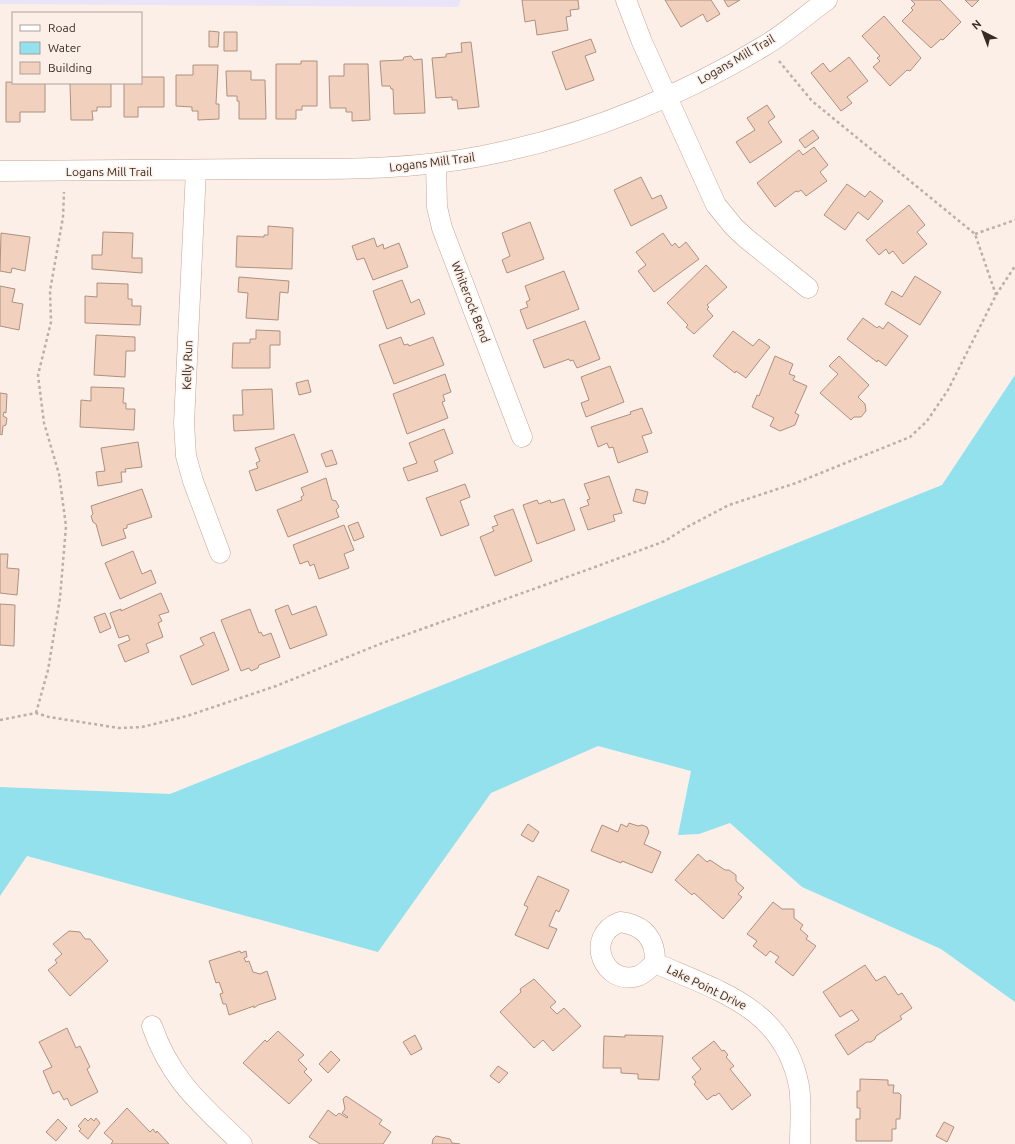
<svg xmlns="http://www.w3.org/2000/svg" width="1015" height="1144" font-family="Ubuntu,sans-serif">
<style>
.education{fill:#eae4f9}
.water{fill:#92e1ed}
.building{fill:#f1d1be;stroke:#ae907e}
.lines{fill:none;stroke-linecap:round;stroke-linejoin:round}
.minor-casing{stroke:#c4a593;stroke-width:21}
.path{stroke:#bcafa7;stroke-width:2.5;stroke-dasharray:3 3;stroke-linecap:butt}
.minor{stroke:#fff;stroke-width:20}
.labels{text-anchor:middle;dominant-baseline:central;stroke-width:3;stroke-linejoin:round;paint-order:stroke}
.street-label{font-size:12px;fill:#372b23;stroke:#fcefe7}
</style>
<rect width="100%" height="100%" fill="#fcefe7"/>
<path class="education" d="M0,0H461L458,7L0,4Z"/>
<path class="water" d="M1015,375V1002L941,949L802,887L730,823L699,834L678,835L691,771L598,746L491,793L378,952L27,856L0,896V787L170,794L942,485Z"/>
<path class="building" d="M522,0H578L579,9L570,10L571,16L566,17L568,30L537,35L535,20L525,22Z
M665,0H711L720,14L707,22L703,14L681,27Z
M724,0H740L728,7Z
M911,0H940L961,22L943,40L941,39L931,48L902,21L913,10L911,8L915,4Z
M965,0H979L972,7Z
M884,16L921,58L910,71L907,70L890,86L873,67L880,61L877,58L880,56L862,36Z
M209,31L219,32L218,47H209Z
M224,32H237V51H224Z
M591,39L596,52L585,56L594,80L566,90L552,52Z
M471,42L479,107L458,109L457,100H452V97L436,98L432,58L446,57V54L462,52L461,43Z
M411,56L414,60L422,59L425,113L394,114L393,89H391L390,86H382L380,61L403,60L404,57Z
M849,57L868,81L847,97L852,103L841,111L811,73L823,63L830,72Z
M301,61H317V106H302V110H296V119H276V64H301Z
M344,64H368L370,120L352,121V112H346V108H330L329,76H344Z
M193,65H218L216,104H219V119L198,120V111H192V107L176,106V75H193Z
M226,71H251V80H265L266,119H239V101H237V96H227Z
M141,77H164V107H138V117H124V83H141Z
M6,82L45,83V112H20V122H6Z
M70,83H111V107H97V111H92L93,120H71Z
M767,105L775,117L768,122L782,142L750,163L736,142L755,130L747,118Z
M813,130L819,138L805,148L799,140Z
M814,147L828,165L820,172L827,181L806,196L801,190L798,192L796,191L775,207L757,183L799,150L803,155Z
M641,177L652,199L661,195L667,208L631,226L614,190Z
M847,184L865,197L870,191L883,201L868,220L858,212L845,230L824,215Z
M909,205L925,225L917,232L927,244L903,264L893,251L889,254L886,249L879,255L866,240Z
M530,222L544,259L507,273L502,260L510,256L502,233Z
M268,226L293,228L292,269L236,267L237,236L264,237V235H268Z
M103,232L133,233L132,258H142V273L92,269V255H102Z
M1,233L30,237L25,271L12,268L11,273L0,271Z
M663,233L672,246L675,243L679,248L686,242L699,259L654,292L638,271L646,265L636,252Z
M374,238L377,247L383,244L384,249L399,243L408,267L373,280L364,258L357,260L352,246Z
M706,265L727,287L707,305L709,307L707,309L713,316L694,334L686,327L688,325L667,303Z
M564,271L579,309L527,329L520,310L528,307L526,302L530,300L525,286Z
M915,276L941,292L920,325L885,304L892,291L902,297Z
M239,277L289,281L288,293L280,292L278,320L246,318L248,293L238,292Z
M402,280L411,303L419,299L425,314L387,329L373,291Z
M97,283L128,284V299H132V306H141L140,325L85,323V296L97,297Z
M0,286L15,289L12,302L23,304L19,330L0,326Z
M863,318L877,328L879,326L883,329L888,322L908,336L886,366L878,360L877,362L847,339Z
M585,321L600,359L577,368L573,360L570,361L569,359L544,368L533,340Z
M256,330L280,331V345H270V368H232L233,343H250V339H256Z
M733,331L753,346L759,339L770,347L746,378L736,371L735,373L713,356Z
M96,335L135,337V351H126L125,377L94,375Z
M401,337L404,345L408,344L409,346L433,337L444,365L394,384L379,345Z
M775,356L793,364L789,374L795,376L793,380L807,386L795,413L799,415L795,425L780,431L770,426L774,418L752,407L757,395L759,396Z
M839,356L869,385L858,397L865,404L866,411L861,417H854L851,420L820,393L838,374L829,366Z
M610,366L624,402L586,417L581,403L589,400L581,377Z
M445,374L451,392L443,395L445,401L442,402L448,418L407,434L393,394Z
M308,380L311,392L299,395L296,383Z
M91,387L124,388L123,403H126V409H135L134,430L80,427L81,400L91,401Z
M272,389L274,429L234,431L233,415H243L242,390Z
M0,393L7,394L6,413L4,412L3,416L7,418L6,425L3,426L2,435L0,434Z
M642,408L652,433L642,436L648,452L618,463L613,447L609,448L607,443L598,447L591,427L631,414L630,412Z
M444,429L453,453L434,461L438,471L408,481L403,468L417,463L409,443Z
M294,434L308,472L256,491L249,471L258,468L256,463L260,461L255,448Z
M138,442L142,467L125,469L126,472H121L122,482L98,486L96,472L105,471L101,448Z
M332,450L337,464L326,467L321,454Z
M609,476L622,513L613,515L615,521L588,530L580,508L589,505L587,500L590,499L584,484Z
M326,478L332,500L336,501L339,507L336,510L339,517L288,537L277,510L302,500L301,497L304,495L301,488Z
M465,484L470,497L460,501L469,525L441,536L426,498Z
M142,489L152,517L127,525V528L123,529L126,538L102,546L96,524L93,522L91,516L93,514L91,506Z
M636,489L648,492L645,504L633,501Z
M564,499L575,530L537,544L523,505L537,500L539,504L550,500L551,503Z
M513,509L532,561L495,576L480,537L494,531L492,527L498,525L494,516Z
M358,522L364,537L354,541L348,526Z
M344,525L354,550L344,554L349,568L319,579L314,564L310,566L308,561L300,564L293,545Z
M133,551L142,574L151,570L156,583L120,599L105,563Z
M0,554H8L7,568L19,569L17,595L0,593Z
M161,593L169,612L159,615L162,621L158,623L163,637L146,644L149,652L125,662L118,645L130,640L128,635L119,638L110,613L121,609V611Z
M0,604L15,605L14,646L0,645Z
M288,605L292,615L316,606L327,635L290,649L275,610Z
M250,609L259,633L261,632L263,636L271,633L280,657L259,665L258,668L251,671L249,668L241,671L221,620Z
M105,613L111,628L100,633L94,617Z
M214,632L229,670L192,685L180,656L204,645L200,638Z
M629,823L638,826L642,825L647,827L649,832L644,844L661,852L652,873L622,861L621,863L591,851L602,825L618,832L621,824L627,827Z
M528,824L539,832L533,842L521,835Z
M698,854L707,862L710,860L725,870H729L736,875V881L744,888L738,894L742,897L723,919L694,893L692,895L675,880Z
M538,876L569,890L559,912L556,910L549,926L557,929L548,949L515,935L528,907L524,905Z
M773,902L782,909H794V918L803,925L800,929L808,936L806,939L816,946L793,976L775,962L779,957L770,951L766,956L753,946L757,941L747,934Z
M69,931L80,932L85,939H90L108,961L70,996L48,970L57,963L55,960L62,954L53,944Z
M240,951L241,953L246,951L247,957L244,958L246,962L249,961L253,972L260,974L267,971L276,999L258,1005L254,1008V1006L229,1015L226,1004H223L220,994L223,993L219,982L216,983L209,961Z
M865,965L876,981L885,976L898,995L902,993L912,1008L900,1016L902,1019L876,1036L875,1039L871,1042H867L848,1055L835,1035L859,1020L852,1010L840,1017L823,992Z
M534,979L556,1002L550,1007L557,1014L564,1008L581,1026L553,1051L543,1040L534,1048L500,1012L521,992L520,989Z
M67,1028L76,1048L80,1046L90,1067L87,1069L98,1092L71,1106L67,1098L64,1100L59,1091L53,1094L43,1071L52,1067L39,1042Z
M278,1031L304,1055L298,1060L307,1069L304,1072L312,1080L289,1104L243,1063L265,1040L267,1042Z
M415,1035L422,1049L411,1055L403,1042Z
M625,1035L663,1036L659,1080L638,1079V1074L621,1073V1068H603L604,1036L625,1037Z
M714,1041L722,1051L724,1050L728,1055L726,1057L734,1066L730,1069L751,1095L732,1110L719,1093L715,1096L714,1095L707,1100L694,1084L696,1082L692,1077L701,1069L692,1058Z
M331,1051L340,1060L328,1073L319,1064Z
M498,1066L508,1073L499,1083L490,1076Z
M860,1079L888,1080V1085H894L893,1093H899L901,1095L900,1119H896V1129H892V1141H856V1119H860V1108H857V1091H860Z
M346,1096L382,1120L379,1124L391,1132L383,1144H320L309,1137L328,1110L336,1116L339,1113L347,1118L348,1117L342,1113L345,1109L343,1099Z
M127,1108L150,1132L153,1129L156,1133L157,1131L169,1144H111L113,1141L104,1133Z
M85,1118L88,1121L91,1118L94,1121L96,1118L100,1123L88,1139L79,1131L81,1129L78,1126Z
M58,1119L67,1128L56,1141L46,1132Z
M944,1122L954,1127L947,1142L936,1136Z
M436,1136L450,1139L452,1143L460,1144H432L433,1139Z"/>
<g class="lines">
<g class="minor-casing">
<path id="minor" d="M626,0L642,42L716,205L734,227L747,239L808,288
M436,163L437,207L442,228L522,437
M196,170L184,423L186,456L193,481L220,553
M0,171C90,171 180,170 270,169C341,169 412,170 482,156C581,137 677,98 764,46C786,33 806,15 827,0
M620,922C644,925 656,939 655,963C650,967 644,974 638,976C604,987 583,936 620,922Z
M655,963C719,991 784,1008 799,1086C802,1105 800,1125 800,1144
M152,1026C171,1081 202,1105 242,1144"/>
</g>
<path class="path" d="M779,61L812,101L975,234L996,295
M975,234L1015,220
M36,713L48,670L60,598L66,526L59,474L44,423L38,375L51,322L50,291L63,217L64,192
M0,720L36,713L49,717L119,728L142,727L187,716L276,686L380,644L595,567L665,541L687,527L729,505L796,483L910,437L927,421L948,390L996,295L1015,266"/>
<use href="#minor" class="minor"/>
</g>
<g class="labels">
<g class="street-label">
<text transform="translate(736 59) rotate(-30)">Logans Mill Trail</text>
<text transform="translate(432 162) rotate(-7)">Logans Mill Trail</text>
<text x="109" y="171">Logans Mill Trail</text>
<text transform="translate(471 302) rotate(69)">Whiterock Bend</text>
<text transform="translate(187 365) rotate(-88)">Kelly Run</text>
<text transform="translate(707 987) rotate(26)">Lake Point Drive</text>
</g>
</g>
<rect x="12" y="12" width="130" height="72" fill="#fcefe7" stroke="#ada199"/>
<rect x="20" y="25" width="20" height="6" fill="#ffffff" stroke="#ada199"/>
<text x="48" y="32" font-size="12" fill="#372b23">Road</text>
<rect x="20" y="42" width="20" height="12" fill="#92e1ed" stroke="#ada199"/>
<text x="48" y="52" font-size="12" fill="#372b23">Water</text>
<rect x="20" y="62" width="20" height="12" fill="#f1d1be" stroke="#ada199"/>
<text x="48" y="72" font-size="12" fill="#372b23">Building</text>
<g transform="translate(983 32) rotate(318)" stroke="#fcefe7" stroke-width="3" paint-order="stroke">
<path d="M0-3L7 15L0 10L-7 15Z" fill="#372b23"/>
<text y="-6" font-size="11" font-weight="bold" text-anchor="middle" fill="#372b23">N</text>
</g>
</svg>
